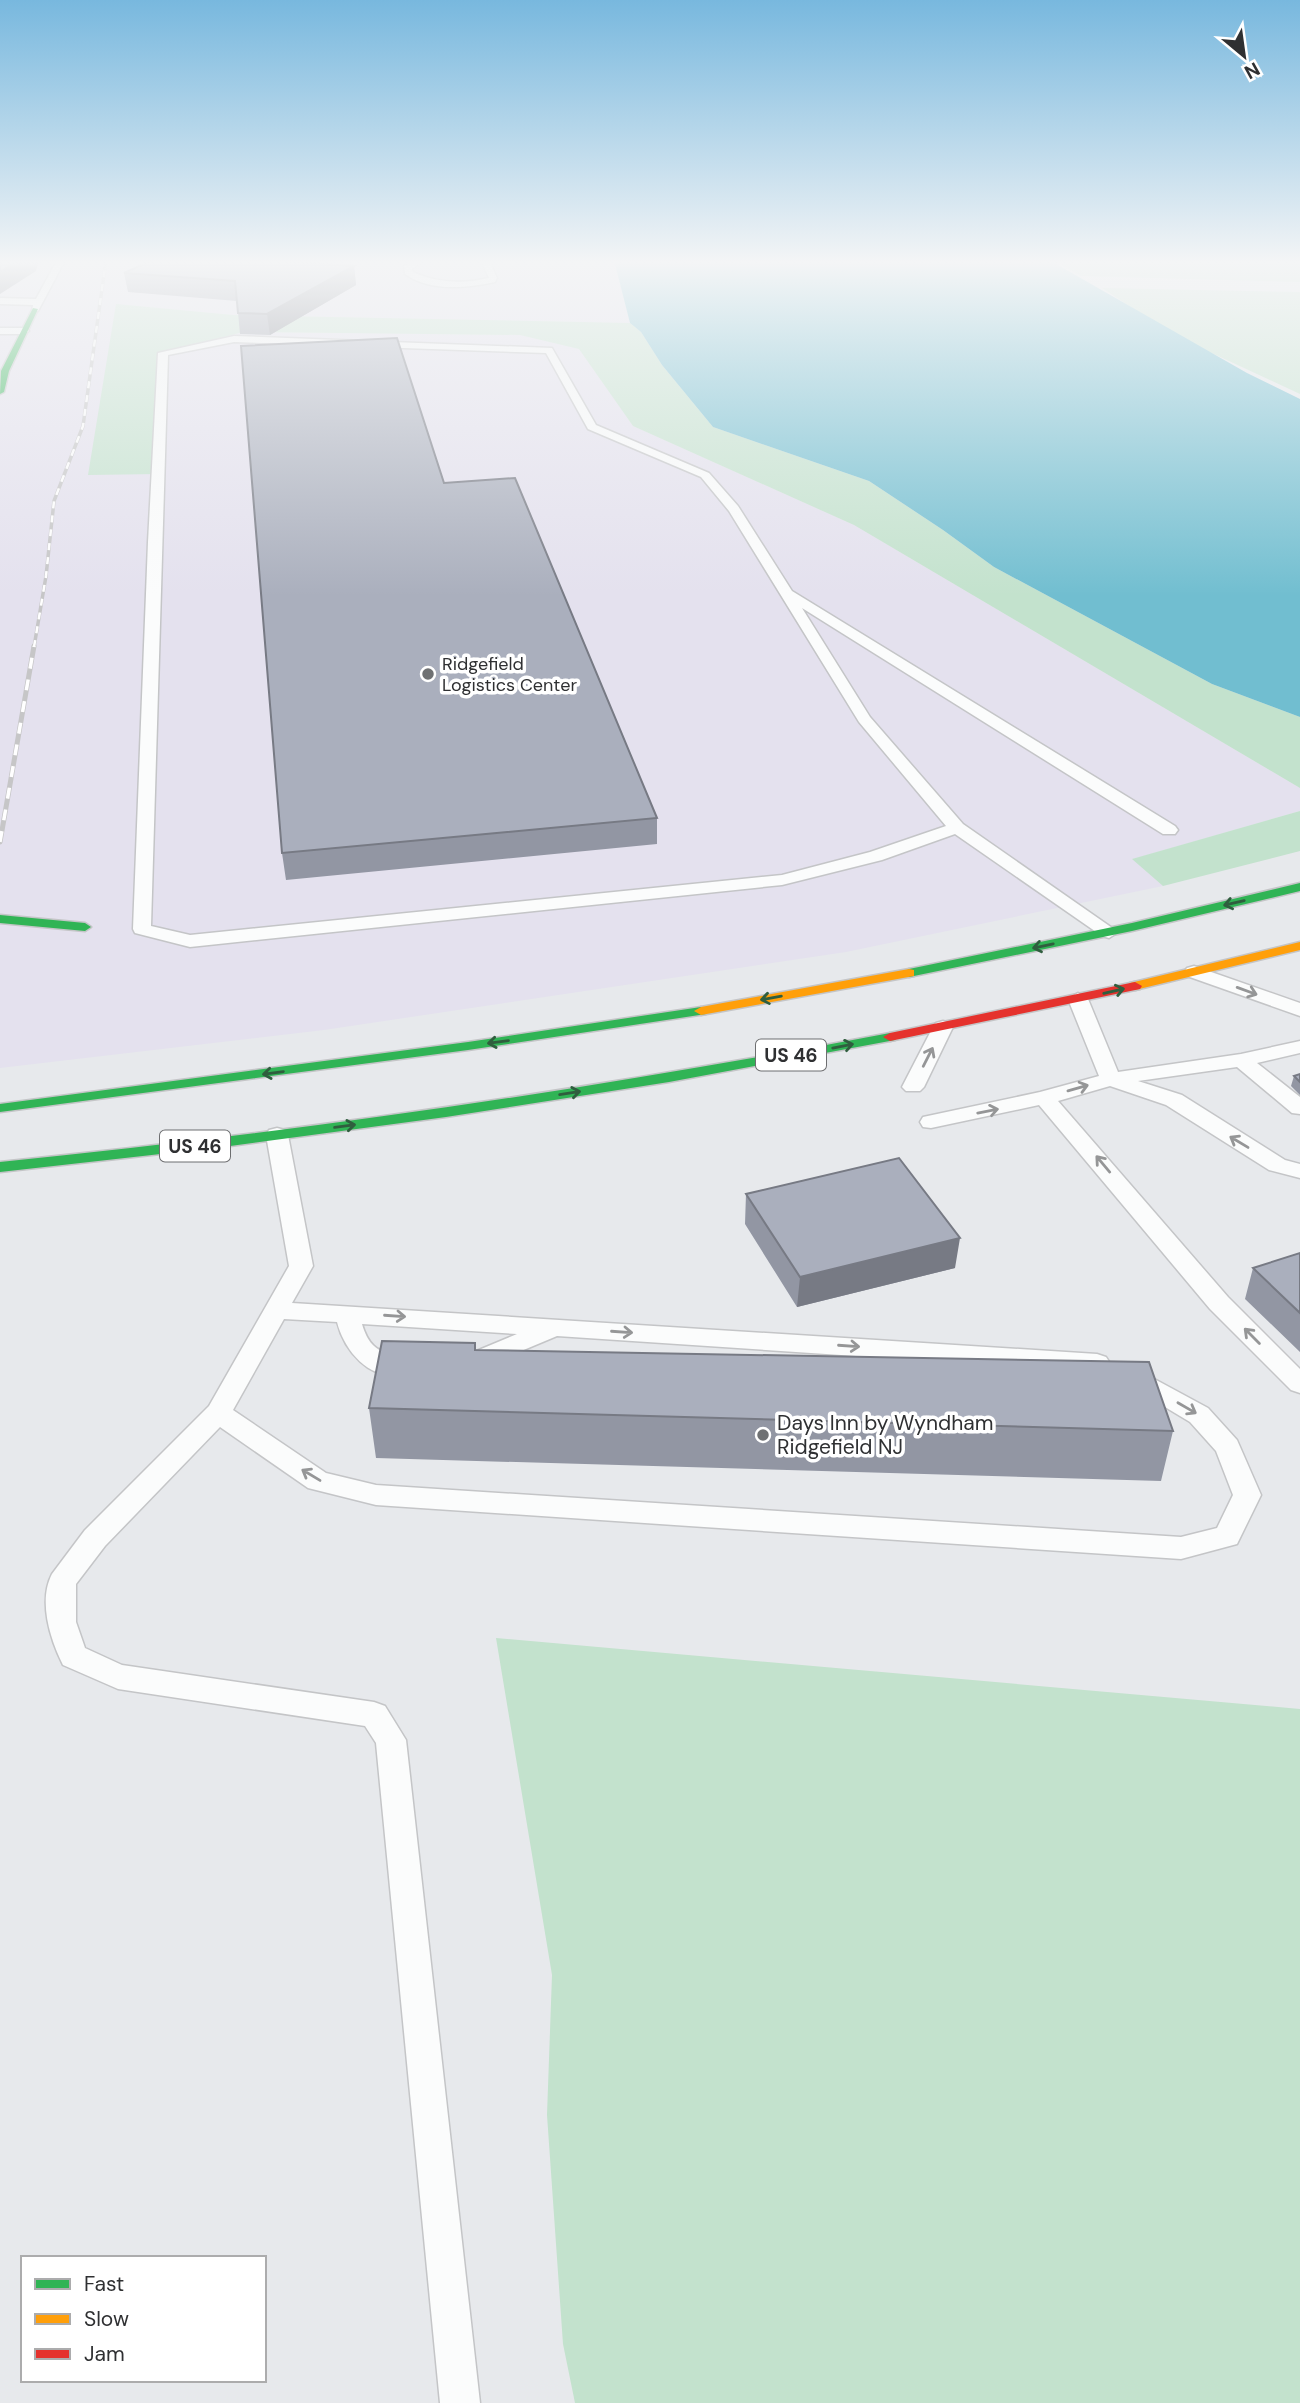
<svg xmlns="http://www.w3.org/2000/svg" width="1300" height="2403" font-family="'DM Sans',sans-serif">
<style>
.industrial{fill:#e4e1ee}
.green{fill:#c3e2cd}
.water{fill:#71bed0}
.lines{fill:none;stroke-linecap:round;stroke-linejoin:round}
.lane-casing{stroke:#c4c5c7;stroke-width:3}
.fast-casing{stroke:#c4c5c7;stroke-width:3}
.slow-casing{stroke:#c4c5c7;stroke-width:3}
.jam-casing{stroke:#c4c5c7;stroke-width:3}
.lane{fill:#fbfcfc;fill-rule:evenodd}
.fast{fill:#30b455;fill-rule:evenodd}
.slow{fill:#ff9f0a;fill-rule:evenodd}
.jam{fill:#e5322d;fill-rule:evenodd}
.rail-far1-casing{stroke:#c6c6c7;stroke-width:3.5}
.rail-casing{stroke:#c6c6c7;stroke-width:5}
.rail-far1{stroke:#fff;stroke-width:2.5;stroke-dasharray:7;stroke-linecap:butt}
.rail{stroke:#fff;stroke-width:3.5;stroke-dasharray:11;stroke-linecap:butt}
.wall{fill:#9296a3}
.shaded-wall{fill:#777a84}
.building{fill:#aaafbd;stroke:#777a84;stroke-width:2}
.oneway{stroke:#2f5e3e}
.oneway2{stroke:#959697}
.poi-dot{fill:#6f7173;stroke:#fff;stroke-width:2.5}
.labels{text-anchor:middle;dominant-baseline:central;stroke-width:7;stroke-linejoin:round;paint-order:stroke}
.far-poi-label{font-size:18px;fill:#2f3032;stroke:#fff;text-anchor:start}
.shield{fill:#fff;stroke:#6d6e70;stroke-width:2}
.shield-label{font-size:19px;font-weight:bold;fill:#2f3032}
.poi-label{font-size:21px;fill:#2f3032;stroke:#fff;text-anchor:start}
</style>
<rect width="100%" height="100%" fill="#e7e9ec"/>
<path class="industrial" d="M0,260H614L630,323L233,315L116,304L163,353L243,332L521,335L580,349L633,426L854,525L1300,788V811L1133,859L1163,886L846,952L324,1030L0,1068Z"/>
<path class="green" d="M1053,260H1300V282L1081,276Z
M1102,288L1300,292V394L1173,335Z
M116,304L233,315L630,323L641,332L662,365L713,427L869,481L943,530L994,567L1212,684L1300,717V788L854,525L633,426L579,349L520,335L243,332L163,353L159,474L88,475Z
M1300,811V851L1163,886L1132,859Z
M496,1638L1300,1709V2403H575L563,2344L547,2115L552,1975Z"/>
<path class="water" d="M614,260H1049L1247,373L1300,399V717L1212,684L994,567L943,530L869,481L713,427L662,365L641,332L630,323Z"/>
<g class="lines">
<g class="lane-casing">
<path id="lane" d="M54,260H62L63,264L38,311H32L33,305L0,304V298L36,299L55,264Z
M416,260H425L412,269L413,272C437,283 463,284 489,278L481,260H489L497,278L495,282C467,288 430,292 405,274L404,266Z
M0,328H24L29,331L24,334H0Z
M234,336L552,348L596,425L709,473L738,506L792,591L1175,826L1178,830L1175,834H1163L802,608L870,717L963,824L1118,932L1109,938L1102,936L955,834L882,860L782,885L190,947L135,933L133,929L148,542L158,353ZM234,342L546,353L588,429L701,477L729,511L859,722L946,826L870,852L782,875L190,935L151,926L168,355Z
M1194,966L1300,1003V1016L1187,976L1184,972L1187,968Z
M1078,993L1088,999L1118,1072L1241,1054L1300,1041V1053L1257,1063L1300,1097V1114L1292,1113L1237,1067L1138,1081L1182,1095L1285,1160L1300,1164V1178L1269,1170L1166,1105L1110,1086L1058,1101L1228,1297L1300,1369V1393L1291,1390L1210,1309L1039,1105L931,1128L923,1127L920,1122L923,1117L1040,1092L1099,1076L1068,999Z
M943,1021L950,1023L953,1027L924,1087L920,1091H906L902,1087L933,1027L936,1023Z
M277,1128L285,1130L288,1135L313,1266L292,1303L1097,1354L1106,1357L1110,1363L1106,1369L1097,1372L557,1336L471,1372L462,1369L458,1363L462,1357L517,1334L362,1324C373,1362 394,1346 407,1367L403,1373C370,1383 344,1350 337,1322L284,1319L233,1410L326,1473L376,1485L1181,1537L1217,1528L1233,1495L1216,1451L1190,1422L1125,1383L1121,1377L1125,1371L1134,1368L1208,1408L1237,1440L1261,1495L1237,1544L1181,1559L376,1505L308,1488L220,1427L105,1546L76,1584V1622L85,1648L122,1665L374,1702L385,1706L406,1740L480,2403H440L376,1743L365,1726L118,1689L63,1665C50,1639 38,1601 52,1574L85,1530L209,1406L289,1266L266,1135L269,1130Z"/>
</g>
<g class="fast-casing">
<path id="fast" d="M33,308L38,309L9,371L4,392L0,394L1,371Z
M1300,883V891L1132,931L909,977L902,973L909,969L1132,923Z
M0,915L85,923L91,927L85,931L0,923Z
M701,1007L708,1011L706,1014L468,1050L0,1112V1104L468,1042Z
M890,1033L897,1037L895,1040L669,1082L446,1117L223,1147L0,1172V1162C299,1132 595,1089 890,1033Z"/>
</g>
<g class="slow-casing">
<path id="slow" d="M1300,942V950L1135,990L1128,986L1130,983Z
M909,969L914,970V976L701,1015L694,1011L701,1007Z"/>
</g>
<g class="jam-casing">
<path id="jam" d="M1135,982L1142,986L1140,989L890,1041L883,1037L890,1033Z"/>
</g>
<use href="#lane" class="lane"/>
<use href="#fast" class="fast"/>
<use href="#slow" class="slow"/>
<use href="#jam" class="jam"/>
<g class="rail-far1-casing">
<path id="rail-far1" d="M34,647L46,576L54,501L83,426L106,260"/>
</g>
<g class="rail-casing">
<path id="rail" d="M0,842L34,646"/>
</g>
<use href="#rail-far1" class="rail-far1"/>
<use href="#rail" class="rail"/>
</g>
<path class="wall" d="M153,260H326L319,263L354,266L356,285L270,335L240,334L237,301L128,292L124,273Z
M657,818V844L286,880L282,853Z
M1300,1074V1095L1291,1086L1294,1076Z
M746,1194L955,1268L797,1307L745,1224Z
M1300,1253V1352L1245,1299L1253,1268Z
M475,1343L476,1350L1173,1431L1161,1481L376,1458L369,1408Z"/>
<path class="shaded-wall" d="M20,260H39L36,271L0,294V272Z
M288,260H326L288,280L286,261Z
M354,266L356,285L270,335L267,314Z
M960,1238L955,1268L797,1307L800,1277Z"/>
<path class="building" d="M0,260H20L0,272Z
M153,260H288L286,261L354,266L267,314L238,313L235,281L124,273Z
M397,338L444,483L515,478L657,818L282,853L241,346Z
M1300,1074V1082L1294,1076Z
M899,1158L960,1238L800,1277L746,1194Z
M1300,1253V1313L1253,1268Z
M382,1341L475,1343V1350L1149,1362L1173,1431L369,1408Z"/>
<defs><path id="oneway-shaft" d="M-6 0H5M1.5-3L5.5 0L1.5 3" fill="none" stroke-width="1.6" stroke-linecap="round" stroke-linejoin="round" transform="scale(1.75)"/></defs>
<g class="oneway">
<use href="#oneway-shaft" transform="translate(1234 903) rotate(167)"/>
<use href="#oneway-shaft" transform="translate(1043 946) rotate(168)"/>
<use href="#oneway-shaft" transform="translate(1114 991) rotate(-13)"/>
<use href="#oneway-shaft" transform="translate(771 998) rotate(170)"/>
<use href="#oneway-shaft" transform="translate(498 1042) rotate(172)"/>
<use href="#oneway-shaft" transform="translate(843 1046) rotate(-11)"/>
<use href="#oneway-shaft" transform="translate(273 1073) rotate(172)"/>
<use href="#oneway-shaft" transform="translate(570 1093) rotate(-9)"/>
<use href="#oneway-shaft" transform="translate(345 1126) rotate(-8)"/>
</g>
<g class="oneway2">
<use href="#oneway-shaft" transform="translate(1247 991) rotate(20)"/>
<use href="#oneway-shaft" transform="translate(928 1057) rotate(-63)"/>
<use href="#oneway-shaft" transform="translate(1078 1088) rotate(-16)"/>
<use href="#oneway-shaft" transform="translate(988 1111) rotate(-11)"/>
<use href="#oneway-shaft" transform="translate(1239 1142) rotate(-149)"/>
<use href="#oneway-shaft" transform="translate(1103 1164) rotate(-130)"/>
<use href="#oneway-shaft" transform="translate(395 1316) rotate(4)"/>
<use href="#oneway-shaft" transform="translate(622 1332) rotate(4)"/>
<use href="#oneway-shaft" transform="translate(1252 1336) rotate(-135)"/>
<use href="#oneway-shaft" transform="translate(849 1346) rotate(4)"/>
<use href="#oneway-shaft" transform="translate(1187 1408) rotate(30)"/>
<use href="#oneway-shaft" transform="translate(311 1475) rotate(-149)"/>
</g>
<linearGradient id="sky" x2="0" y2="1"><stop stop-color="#78b8de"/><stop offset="0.44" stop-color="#f4f5f6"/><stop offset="1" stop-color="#f4f5f6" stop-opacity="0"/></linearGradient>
<rect width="1300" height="596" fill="url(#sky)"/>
<g class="poi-dot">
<circle cx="428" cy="674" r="7"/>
<circle cx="763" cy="1435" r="7"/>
</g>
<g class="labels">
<g class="far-poi-label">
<text x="442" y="664">Ridgefield<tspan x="442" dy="21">Logistics Center</tspan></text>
</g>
<g class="shield">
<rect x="756" y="1039.5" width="70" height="31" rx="5"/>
<rect x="160" y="1130.5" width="70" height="31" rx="5"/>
</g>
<g class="shield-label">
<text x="791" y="1055">US 46</text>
<text x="195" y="1146">US 46</text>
</g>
<g class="poi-label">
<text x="777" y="1423">Days Inn by Wyndham<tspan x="777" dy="24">Ridgefield NJ</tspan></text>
</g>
</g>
<rect x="21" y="2256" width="245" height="126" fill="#ffffff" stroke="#acacad" stroke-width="2"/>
<rect x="35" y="2279" width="35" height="10" fill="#30b455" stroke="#acacad" stroke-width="2"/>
<text x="84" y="2291" font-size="21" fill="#2f3032">Fast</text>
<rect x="35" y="2314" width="35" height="10" fill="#ff9f0a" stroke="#acacad" stroke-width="2"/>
<text x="84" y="2326" font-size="21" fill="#2f3032">Slow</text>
<rect x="35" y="2349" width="35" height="10" fill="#e5322d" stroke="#acacad" stroke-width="2"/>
<text x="84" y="2361" font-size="21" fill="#2f3032">Jam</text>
<g transform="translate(1244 56) rotate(151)" stroke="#ffffff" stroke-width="5" paint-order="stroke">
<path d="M0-5L12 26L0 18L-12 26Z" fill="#2f3032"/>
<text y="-10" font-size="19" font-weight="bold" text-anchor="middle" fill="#2f3032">N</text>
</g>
</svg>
